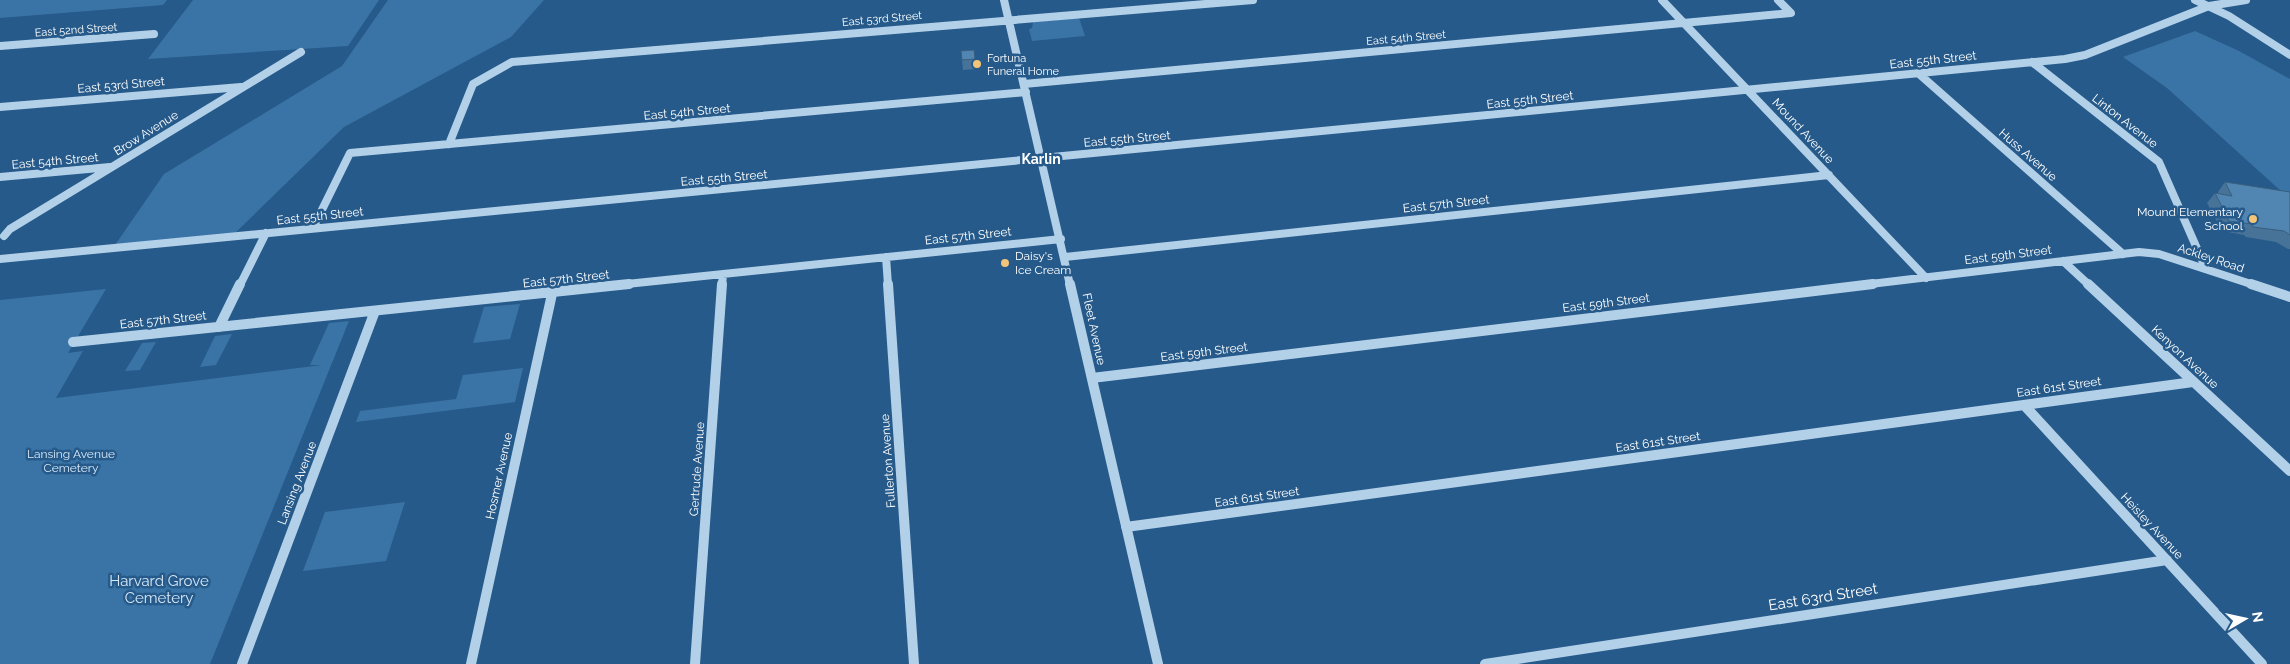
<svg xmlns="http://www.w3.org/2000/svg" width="2290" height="664" font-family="Raleway,sans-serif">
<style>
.green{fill:#3a74a6}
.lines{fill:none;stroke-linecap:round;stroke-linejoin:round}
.minor-far1{stroke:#b3d0e9;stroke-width:8}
.minor{stroke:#b3d0e9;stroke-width:10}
.wall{fill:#477399}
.building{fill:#5286b2;stroke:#395e7d}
.poi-dot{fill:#f3c578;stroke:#265a8a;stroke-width:2}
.labels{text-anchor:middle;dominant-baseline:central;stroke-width:5;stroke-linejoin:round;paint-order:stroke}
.far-street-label{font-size:11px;fill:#fff;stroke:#265a8a}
.far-poi-label{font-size:11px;fill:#fff;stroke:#265a8a;text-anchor:start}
.street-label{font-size:12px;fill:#fff;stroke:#265a8a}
.poi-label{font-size:12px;fill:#fff;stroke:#265a8a;text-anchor:end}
.park-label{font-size:12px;fill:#d7e8f7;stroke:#265a8a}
.neighbourhood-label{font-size:14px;font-weight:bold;fill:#fff;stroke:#265a8a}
.near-park-label{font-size:15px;fill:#d7e8f7;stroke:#265a8a}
.near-street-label{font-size:15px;fill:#fff;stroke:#265a8a}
</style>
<rect width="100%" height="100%" fill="#265a8a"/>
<path class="green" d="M0,0H167L163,5L0,18Z
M193,0H379L348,46L148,59Z
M388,0H544L511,37L344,127L232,236L113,248L164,174L342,66Z
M1079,18L1085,36L1032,41L1029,29L1032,28L1033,22Z
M2195,31L2239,51L2290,79V195L2282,192L2167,88L2123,57Z
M106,289L68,353L83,351L56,398L322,365H310L329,323L349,321L210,664H0V300Z
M520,304L510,339L473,343L484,307Z
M232,334L216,365L200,367L215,336Z
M156,342L140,370L125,371L142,343Z
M523,368L515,402L356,422L360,411L456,399L463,375Z
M405,502L386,561L303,571L325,512Z"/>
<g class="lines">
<path class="minor-far1" d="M1004,0L1070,285
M1662,0L1926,278
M2195,0L2229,16L2290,55
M0,46L154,34
M2032,62L2159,162L2206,269
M1918,73L2123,254
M1024,84L1791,13L1778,0
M0,107L241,87
M449,144L473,84L512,62L1253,0
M0,177L110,167
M313,228L350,153L1026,92
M4,236L10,229L301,52
M886,257L888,285
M1065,257L1829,175
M0,259L2065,59L2085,55L2209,6L2246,0
M2063,261L2089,285
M240,285L266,233
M617,285L1061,239
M722,285L723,275
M1862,285L2139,252L2159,254L2254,285"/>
<path class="minor" d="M888,284L914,664
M1070,284L1158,664
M2088,284L2290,471
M2251,284L2290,297
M219,327L240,284
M73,342L629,284
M1092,378L1873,284
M2024,405L2262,664
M1126,527L2193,382
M242,664L375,311
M471,664L552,294
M695,664L722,284
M1485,664L2167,560"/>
</g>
<path class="wall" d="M974,50L976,69L963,70L961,51Z
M2225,182L2290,192V249H2288L2276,242L2246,237L2244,235L2222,231L2207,203L2215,193H2218V192Z"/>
<path class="building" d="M974,50L975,59L962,60L961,51Z
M2225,182L2290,192V235L2284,231L2253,227L2252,224L2229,221L2215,193L2232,196Z"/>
<g class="poi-dot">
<circle cx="977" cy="64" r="5"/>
<circle cx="2253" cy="219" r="5"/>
<circle cx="1005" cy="263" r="5"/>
</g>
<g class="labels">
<g class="far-street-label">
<text transform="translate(882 19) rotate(-5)">East 53rd Street</text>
<text transform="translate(76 30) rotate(-4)">East 52nd Street</text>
<text transform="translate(1406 38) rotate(-5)">East 54th Street</text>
</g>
<g class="far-poi-label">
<text x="987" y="58">Fortuna<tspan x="987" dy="13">Funeral Home</tspan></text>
</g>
<g class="street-label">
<text transform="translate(1933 60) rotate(-6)">East 55th Street</text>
<text transform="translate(121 85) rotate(-5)">East 53rd Street</text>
<text transform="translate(1530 100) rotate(-6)">East 55th Street</text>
<text transform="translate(687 112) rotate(-5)">East 54th Street</text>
<text transform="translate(2125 121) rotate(38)">Linton Avenue</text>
<text transform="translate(1803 131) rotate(47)">Mound Avenue</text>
<text transform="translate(146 133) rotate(-32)">Brow Avenue</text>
<text transform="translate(1127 139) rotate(-5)">East 55th Street</text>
<text transform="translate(2028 155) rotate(41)">Huss Avenue</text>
<text transform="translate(55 161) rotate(-5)">East 54th Street</text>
<text transform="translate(724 178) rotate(-5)">East 55th Street</text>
<text transform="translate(1446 204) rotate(-6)">East 57th Street</text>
<text transform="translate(320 216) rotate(-6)">East 55th Street</text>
<text transform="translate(968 236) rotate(-6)">East 57th Street</text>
<text transform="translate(2008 255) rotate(-7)">East 59th Street</text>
<text transform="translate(2211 258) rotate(18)">Ackley Road</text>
<text transform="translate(566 279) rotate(-6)">East 57th Street</text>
<text transform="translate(1606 303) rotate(-7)">East 59th Street</text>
<text transform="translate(163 320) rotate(-6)">East 57th Street</text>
<text transform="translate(1094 329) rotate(78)">Fleet Avenue</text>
<text transform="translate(1204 352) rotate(-7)">East 59th Street</text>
<text transform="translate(2185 357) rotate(43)">Kenyon Avenue</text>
<text transform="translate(2059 387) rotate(-8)">East 61st Street</text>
<text transform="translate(1658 442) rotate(-8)">East 61st Street</text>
<text transform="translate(888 461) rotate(-94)">Fullerton Avenue</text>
<text transform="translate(697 469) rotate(-86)">Gertrude Avenue</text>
<text transform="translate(499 476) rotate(-78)">Hosmer Avenue</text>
<text transform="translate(297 483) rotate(-69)">Lansing Avenue</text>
<text transform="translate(1257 497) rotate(-8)">East 61st Street</text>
<text transform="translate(2152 526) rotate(47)">Heisley Avenue</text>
</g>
<g class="poi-label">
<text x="2243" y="212">Mound Elementary<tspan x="2243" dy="14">School</tspan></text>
<text x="1015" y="256" text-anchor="start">Daisy's<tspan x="1015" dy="14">Ice Cream</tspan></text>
</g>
<g class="park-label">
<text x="71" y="454">Lansing Avenue<tspan x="71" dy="14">Cemetery</tspan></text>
</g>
<g class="neighbourhood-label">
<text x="1041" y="159">Karlin</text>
</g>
<g class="near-park-label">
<text x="159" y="581">Harvard Grove<tspan x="159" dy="17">Cemetery</tspan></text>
</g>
<g class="near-street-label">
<text transform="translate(1823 597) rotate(-9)">East 63rd Street</text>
</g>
</g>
<g transform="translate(2245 619) rotate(81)" stroke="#265a8a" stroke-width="4" paint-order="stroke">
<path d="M0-4L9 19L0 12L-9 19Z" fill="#ffffff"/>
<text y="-8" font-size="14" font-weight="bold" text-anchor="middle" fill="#ffffff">N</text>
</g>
</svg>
